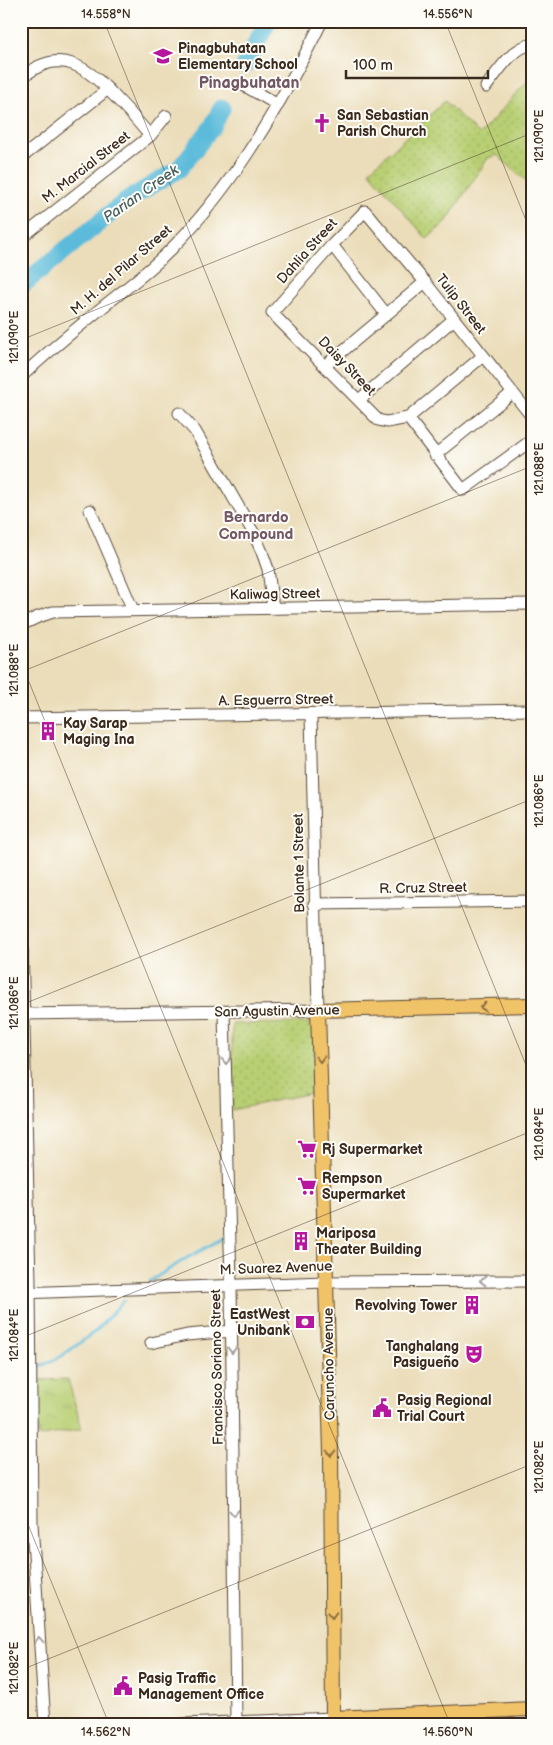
<svg xmlns="http://www.w3.org/2000/svg" width="553" height="1745" font-family="'Balsamiq Sans',sans-serif">
<style>
.grass{fill:url(#grass-dots);stroke:#7a7c48}
.park{fill:url(#park-tufts);stroke:#7a7c48}
.lines{fill:none;stroke-linecap:round;stroke-linejoin:round}
.stream{stroke:#5cbbda;stroke-width:3}
.river{stroke:#5cbbda;stroke-width:18}
.minor-casing{stroke:#554535;stroke-width:13}
.major-casing{stroke:#554535;stroke-width:16}
.minor{stroke:#fff;stroke-width:11}
.major{stroke:#f1c369;stroke-width:14}
.oneway{stroke:#8d6f40}
.oneway2{stroke:#a79f9a}
.ticks{fill:none;stroke:#3b2a1e;stroke-width:1;stroke-opacity:0.45}
.labels{text-anchor:middle;dominant-baseline:central;stroke-width:4;stroke-linejoin:round;paint-order:stroke}
.poi-label{font-size:14px;font-weight:bold;fill:#3b2a1e;stroke:#fdfcf7;text-anchor:start}
.street-label{font-size:14px;fill:#3b2a1e;stroke:#fdfcf7}
.water-label{font-size:15px;font-style:italic;fill:#475d60;stroke:#fdfcf7}
.neighbourhood-label{font-size:15px;font-weight:bold;fill:#725765;stroke:#fdfcf7}
.quarter-label{font-size:16px;font-weight:bold;fill:#725765;stroke:#fdfcf7}
.neatline{fill:none;stroke:#3b2a1e;stroke-width:2}
.ticks-label{font-size:12px;text-anchor:middle;fill:#3b2a1e}
</style>
<defs>
<pattern id="grass-dots" width="8" height="8" patternUnits="userSpaceOnUse" patternTransform="scale(1.25)"><rect width="8" height="8" fill="#b8cf73"/><path d="M2 2h.1M6 6h.1" fill="none" stroke="#9fb263" stroke-width="1.8" stroke-linecap="round"/></pattern>
<pattern id="park-tufts" width="24" height="20" patternUnits="userSpaceOnUse" patternTransform="scale(1.25)"><rect width="24" height="20" fill="#b8cf73"/><path d="M3 7l-1-3M5 7V3M7 7l1-3M15 17l-1-3M17 17v-4M19 17l1-3" fill="none" stroke="#9fb263"/></pattern>
</defs>
<rect width="100%" height="100%" fill="#fdfcf7"/>
<filter id="ink" filterUnits="userSpaceOnUse"><feTurbulence type="fractalNoise" baseFrequency=".02" numOctaves="2"/><feDisplacementMap in="SourceGraphic" scale="10" xChannelSelector="R" yChannelSelector="G"/><feConvolveMatrix kernelMatrix="1 2 1 2 8 2 1 2 1" color-interpolation-filters="sRGB"/></filter>
<filter id="wash" filterUnits="userSpaceOnUse"><feTurbulence type="fractalNoise" baseFrequency=".0096" numOctaves="4" result="noise"/><feDisplacementMap in="SourceGraphic" scale="20" xChannelSelector="R" yChannelSelector="G"/><feGaussianBlur stdDeviation="1.12" result="paint"/><feColorMatrix in="noise" values="0 0 0 0 0 0 0 0 0 0 0 0 0 0 0 0 0 1.4 0 .05"/><feComposite in="paint" operator="in"/></filter>
<g filter="url(#wash)">
<rect width="100%" height="100%" fill="#ebddb9"/>
<path class="grass" d="M532,76V173L525,180L497,155L488,158L446,222L427,239L369,171L445,101L479,135Z
M314,1023L315,1092L232,1110V1024Z"/>
<path class="park" d="M68,1379L82,1429L38,1437L37,1380Z"/>
<g class="lines">
<path class="stream" d="M150,1281L187,1258L227,1236
M33,1370L62,1356L97,1330L124,1300"/>
<path class="river" d="M245,65L268,21
M21,286L127,200L179,169L212,127L222,108"/>
</g>
</g>
<g filter="url(#ink)">
<g class="lines">
<g class="minor-casing">
<path id="minor" d="M21,79C60,43 90,69 119,101C130,112 140,124 150,136
M245,86L278,105
M486,87C496,74 514,45 532,45
M21,158L108,89
M21,238L150,136L166,116
M332,245L386,314
M483,356L408,418L387,422L378,420L272,313L332,245L365,211L425,282L532,417
M326,365L425,282
M21,377C44,355 69,335 93,315C122,291 152,270 177,243C238,179 283,100 322,21
M359,400L454,319
M179,413L195,431L253,532L262,552L268,569L273,609
M408,418L463,490L532,440
M435,455L512,393
M90,510L133,610
M21,625L38,617L53,612L532,604
M21,718L532,710
M21,897L30,1283L32,1523L45,1724
M314,904L532,901
M224,1012L231,1284L236,1722
M21,1014L318,1010L311,714
M21,1293L326,1282L532,1281
M151,1343L187,1335L232,1331
M183,1724L333,1718"/>
</g>
<g class="major-casing">
<path id="major" d="M532,1005L318,1010L331,1452L333,1718L532,1709"/>
</g>
<use href="#minor" class="minor"/>
<use href="#major" class="major"/>
</g>
<defs><path id="oneway-chevron" d="M-2-3.5L2.5 0L-2 3.5" fill="none" stroke-width="1.6" stroke-linecap="round" stroke-linejoin="round" transform="scale(1.25)"/></defs>
<g class="oneway">
<use href="#oneway-chevron" transform="translate(483 1007) rotate(178)"/>
<use href="#oneway-chevron" transform="translate(320 1059) rotate(88)"/>
<use href="#oneway-chevron" transform="translate(331 1453) rotate(90)"/>
<use href="#oneway-chevron" transform="translate(332 1615) rotate(89)"/>
</g>
<g class="oneway2">
<use href="#oneway-chevron" transform="translate(226 1061) rotate(89)"/>
<use href="#oneway-chevron" transform="translate(483 1281) rotate(-180)"/>
<use href="#oneway-chevron" transform="translate(232 1350) rotate(89)"/>
<use href="#oneway-chevron" transform="translate(234 1513) rotate(89)"/>
<use href="#oneway-chevron" transform="translate(39 1640) rotate(-94)"/>
</g>
</g>
<path class="ticks" d="M104,21L532,1080M445,21L532,235M21,340L532,133M21,662L450,1724M21,672L532,466M21,1005L532,799M21,1338L532,1131M21,1507L109,1724M21,1670L532,1464"/>
<defs>
<g id="school-bare" transform="scale(1.5)"><path d="M0-5L7-2L0 1L-7-2ZM-4 1L0 2.5L4 1V4Q0 6-4 4Z" fill="#b5179e" stroke="#fdfcf7" stroke-width="2.5" paint-order="stroke"/></g>
<g id="church-bare" transform="scale(1.5)"><path d="M-1.2-6h2.4v3.5h3.3v2.4h-3.3V6h-2.4V-.1h-3.3v-2.4h3.3Z" fill="#b5179e" stroke="#fdfcf7" stroke-width="2.5" paint-order="stroke"/></g>
<g id="building-bare" transform="scale(1.5)"><path d="M-4-6H4V6H1V3H-1V6H-4ZM-2.5-4.3h1.7v1.8h-1.7ZM.8-4.3h1.7v1.8H.8ZM-2.5-1h1.7V.8h-1.7ZM.8-1h1.7V.8H.8Z" fill="#b5179e" stroke="#fdfcf7" stroke-width="2.5" paint-order="stroke"/></g>
<g id="supermarket-bare" transform="scale(1.5)"><path d="M-6-5.5h2.5l.6 2H6L4.5 2H-2.5L-4.4-4H-6ZM-1.5 3.2a1.3 1.3 0 1 0 .1 0ZM3 3.2a1.3 1.3 0 1 0 .1 0Z" fill="#b5179e" stroke="#fdfcf7" stroke-width="2.5" paint-order="stroke"/></g>
<g id="bank-bare" transform="scale(1.5)"><path d="M-6-4H6V4H-6ZM0-2.3a2.3 2.3 0 1 0 0 4.6a2.3 2.3 0 1 0 0-4.6Z" fill="#b5179e" stroke="#fdfcf7" stroke-width="2.5" paint-order="stroke"/></g>
<g id="theatre-bare" transform="scale(1.5)"><path d="M-5-5.5Q0-4 5-5.5V0Q5 5 0 6Q-5 5-5 0ZM-3.3-2.5H-1v1.5H-3.3ZM1-2.5H3.3v1.5H1ZM-2.8 1Q0 5.5 2.8 1Z" fill="#b5179e" stroke="#fdfcf7" stroke-width="2.5" paint-order="stroke"/></g>
<g id="civic-bare" transform="scale(1.5)"><path d="M-.6-6.5H3V-4.5H.6V-3L4-1V1h2V6H-6V1h2V-1L-.6-3ZM-1.2 2.5V6h2.4V2.5Z" fill="#b5179e" stroke="#fdfcf7" stroke-width="2.5" paint-order="stroke"/></g>
</defs>
<g fill-rule="evenodd">
<use href="#school-bare" x="163" y="56"/>
<use href="#church-bare" x="322" y="123"/>
<use href="#building-bare" x="48" y="731"/>
<use href="#supermarket-bare" x="307" y="1149"/>
<use href="#supermarket-bare" x="307" y="1186"/>
<use href="#building-bare" x="301" y="1241"/>
<use href="#building-bare" x="472" y="1305"/>
<use href="#bank-bare" x="305" y="1322"/>
<use href="#theatre-bare" x="474" y="1354"/>
<use href="#civic-bare" x="382" y="1408"/>
<use href="#civic-bare" x="123" y="1686"/>
</g>
<g class="labels">
<g class="poi-label">
<text x="178" y="48">Pinagbuhatan<tspan x="178" dy="16">Elementary School</tspan></text>
<text x="337" y="115">San Sebastian<tspan x="337" dy="16">Parish Church</tspan></text>
<text x="63" y="723">Kay Sarap<tspan x="63" dy="16">Maging Ina</tspan></text>
<text x="322" y="1149">Rj Supermarket</text>
<text x="322" y="1178">Rempson<tspan x="322" dy="16">Supermarket</tspan></text>
<text x="316" y="1233">Mariposa<tspan x="316" dy="16">Theater Building</tspan></text>
<text x="457" y="1305" text-anchor="end">Revolving Tower</text>
<text x="290" y="1314" text-anchor="end">EastWest<tspan x="290" dy="16">Unibank</tspan></text>
<text x="459" y="1346" text-anchor="end">Tanghalang<tspan x="459" dy="16">Pasigueño</tspan></text>
<text x="397" y="1400">Pasig Regional<tspan x="397" dy="16">Trial Court</tspan></text>
<text x="138" y="1678">Pasig Traffic<tspan x="138" dy="16">Management Office</tspan></text>
</g>
<g class="street-label">
<text transform="translate(86 167) rotate(-38)">M. Marcial Street</text>
<text transform="translate(307 251) rotate(-48)">Dahlia Street</text>
<text transform="translate(121 270) rotate(-41)">M. H. del Pilar Street</text>
<text transform="translate(461 304) rotate(52)">Tulip Street</text>
<text transform="translate(347 366) rotate(46)">Daisy Street</text>
<text transform="translate(275 594) rotate(-1)">Kaliwag Street</text>
<text transform="translate(276 700) rotate(-1)">A. Esguerra Street</text>
<text transform="translate(299 863) rotate(-91)">Bolante 1 Street</text>
<text transform="translate(423 888) rotate(-1)">R. Cruz Street</text>
<text transform="translate(277 1011) rotate(-1)">San Agustin Avenue</text>
<text transform="translate(276 1268) rotate(-2)">M. Suarez Avenue</text>
<text transform="translate(329 1364) rotate(-91)">Caruncho Avenue</text>
<text transform="translate(217 1367) rotate(-91)">Francisco Soriano Street</text>
</g>
<g class="water-label">
<text transform="translate(141 194) rotate(-35)">Parian Creek</text>
</g>
<g class="neighbourhood-label">
<text x="256" y="517">Bernardo<tspan x="256" dy="17">Compound</tspan></text>
</g>
<g class="quarter-label">
<text x="249" y="83">Pinagbuhatan</text>
</g>
</g>
<rect width="553" height="1745" fill="none" stroke="#fdfcf7" stroke-width="55"/>
<path d="M346 70v8h142v-8" fill="none" stroke="#3b2a1e" stroke-width="2.5"/>
<text x="353" y="70" font-size="15" fill="#3b2a1e" stroke="#fdfcf7" stroke-width="4" paint-order="stroke">100 m</text>
<rect x="28" y="28" width="498" height="1690" class="neatline"/>
<g class="ticks-label">
<text x="106" y="18">14.558°N</text>
<text x="448" y="18">14.556°N</text>
<text transform="translate(539 136) rotate(-90)" y="4">121.090°E</text>
<text transform="translate(14 337) rotate(-90)" y="4">121.090°E</text>
<text transform="translate(539 469) rotate(-90)" y="4">121.088°E</text>
<text transform="translate(14 670) rotate(-90)" y="4">121.088°E</text>
<text transform="translate(539 801) rotate(-90)" y="4">121.086°E</text>
<text transform="translate(14 1003) rotate(-90)" y="4">121.086°E</text>
<text transform="translate(539 1134) rotate(-90)" y="4">121.084°E</text>
<text transform="translate(14 1335) rotate(-90)" y="4">121.084°E</text>
<text transform="translate(539 1467) rotate(-90)" y="4">121.082°E</text>
<text transform="translate(14 1668) rotate(-90)" y="4">121.082°E</text>
<text x="106" y="1736">14.562°N</text>
<text x="448" y="1736">14.560°N</text>
</g>
</svg>
